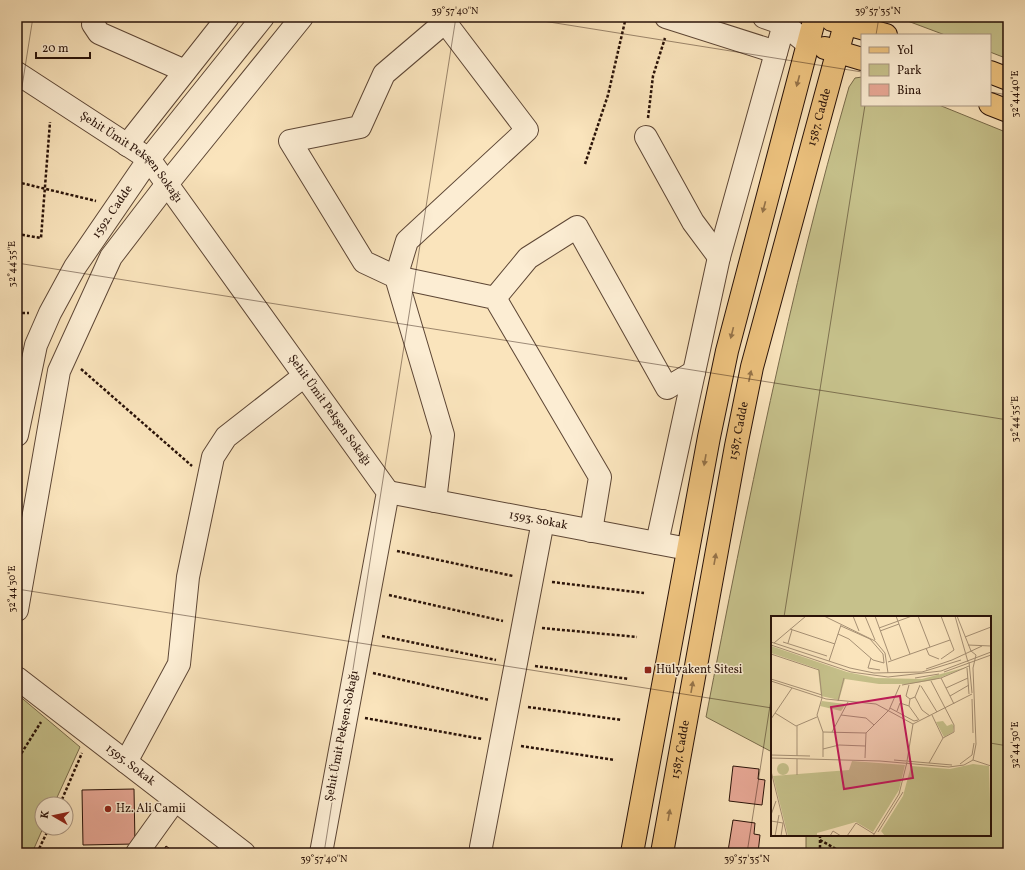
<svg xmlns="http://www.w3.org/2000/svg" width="1025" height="870" font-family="Vollkorn,serif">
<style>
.green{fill:#c6c18b;stroke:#786a4a}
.building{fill:#e8a896;stroke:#291208}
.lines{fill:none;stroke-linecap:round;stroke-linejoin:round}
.minor-casing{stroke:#5d4635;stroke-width:24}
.major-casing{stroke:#291208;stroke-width:24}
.path{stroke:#291208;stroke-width:2.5;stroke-dasharray:3 2;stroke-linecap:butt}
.minor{stroke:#fcedd3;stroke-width:22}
.major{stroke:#edc27e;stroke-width:22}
.oneway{fill:#957349}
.ticks{fill:none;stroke:#291208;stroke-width:1;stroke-opacity:0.45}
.poi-dot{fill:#8f2418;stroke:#fcedd3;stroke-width:1.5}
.labels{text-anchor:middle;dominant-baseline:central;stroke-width:3;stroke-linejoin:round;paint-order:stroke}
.street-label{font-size:12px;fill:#291208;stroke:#fcedd3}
.poi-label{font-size:12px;fill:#291208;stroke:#fcedd3;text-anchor:start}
.inset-road{fill:none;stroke:#a69074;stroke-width:1}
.view{fill:#c2185b;fill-opacity:0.15;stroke:#c2185b;stroke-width:2}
.inset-edge{fill:none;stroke:#291208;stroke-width:2}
.neatline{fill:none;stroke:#291208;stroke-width:1.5}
.ticks-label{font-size:10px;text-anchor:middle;fill:#291208}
</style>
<rect width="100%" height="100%" fill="#fae4bc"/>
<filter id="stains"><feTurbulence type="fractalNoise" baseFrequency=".005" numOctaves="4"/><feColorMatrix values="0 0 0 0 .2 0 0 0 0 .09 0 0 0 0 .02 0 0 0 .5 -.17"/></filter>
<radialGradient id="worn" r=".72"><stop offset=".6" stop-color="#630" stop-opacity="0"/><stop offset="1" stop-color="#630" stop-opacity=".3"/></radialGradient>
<path class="green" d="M897,17H1008V59L990,52V35H945Z
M862,77V105H939L1008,133V853H806V835H990V617H772V752L706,717C747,506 789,294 849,87L855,78Z
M17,694L80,747L54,804H42L43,828L32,853H17Z"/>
<path class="building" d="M733,766L759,769L758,779L765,780L762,805L729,801Z
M134,789L135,844L83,845L82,790Z
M733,820L755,823L754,834L760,835L758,853L728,851Z
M166,846L176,853H162Z"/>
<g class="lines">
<g class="minor-casing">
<g id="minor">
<path d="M95,17L93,24L99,33L185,71"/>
<path d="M666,17L776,52"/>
<path d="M764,17L784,24L808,44"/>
<path d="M445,22L527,130L407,241L396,277L495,298L600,477L591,531"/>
<path id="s1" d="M17,73L149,159L388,492L321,853"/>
<path d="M646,137L693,222L719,257"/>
<path d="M127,145L228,17"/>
<path d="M495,298L528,258L577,227L667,388L694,372"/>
<path id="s2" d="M17,435L36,345L50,313L75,267L149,159L263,17"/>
<path id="s3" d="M388,492L688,549"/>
<path d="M435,501L443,435L396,277L364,262L290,141L360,127L384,74L445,22L444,17"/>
<path d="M657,543L719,257L784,24"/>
<path d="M17,610L59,371L111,257L167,184L302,17"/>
<path id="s4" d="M17,678L244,853"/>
<path d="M126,762L179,664L188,577L213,457L226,437L304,376"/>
<path d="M137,853L175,800"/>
<path d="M482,853L481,847L543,521"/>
</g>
</g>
<g class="major-casing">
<g id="major">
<path d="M832,20L886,35"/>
<path d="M825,48L862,59"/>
<path d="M990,72L1008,79"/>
<path d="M990,104L1008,111"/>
<path d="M632,853L709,437L727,351L815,17"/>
<path id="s5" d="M662,853L736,446L752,367L847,17"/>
</g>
</g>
<path class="path" d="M648,118L653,76L665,38
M585,164L608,95L626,17
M17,182L96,201
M17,234L41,238L50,122
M17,313H29
M81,369L192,466
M397,551L513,576
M552,582L644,593
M389,595L503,621
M542,628L637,637
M382,636L496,660
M535,666L629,679
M373,673L489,700
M528,707L622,720
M365,718L482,739
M521,746L615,760
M17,778L21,754L41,722
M60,804L82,753
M820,835V853
M820,840L843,853
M37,853L49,828"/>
<use href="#minor" class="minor"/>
<use href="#major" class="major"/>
</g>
<defs><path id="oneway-solid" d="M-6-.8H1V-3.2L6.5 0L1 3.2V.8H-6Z"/></defs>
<g class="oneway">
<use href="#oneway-solid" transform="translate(798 81) rotate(105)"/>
<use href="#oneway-solid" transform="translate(764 207) rotate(105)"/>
<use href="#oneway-solid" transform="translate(732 333) rotate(104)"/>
<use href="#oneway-solid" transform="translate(750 376) rotate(-78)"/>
<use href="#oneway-solid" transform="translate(705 460) rotate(100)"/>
<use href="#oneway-solid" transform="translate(715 559) rotate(-80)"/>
<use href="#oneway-solid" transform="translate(692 687) rotate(-80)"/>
<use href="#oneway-solid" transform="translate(669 815) rotate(-80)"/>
</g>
<path class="ticks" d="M518,17L862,72M876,35L879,17M990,92L1008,95M17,118L33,17M17,263L1008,420M17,589L772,708M784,617L865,105M990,743L1008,746M324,853L456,17M747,853L772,693"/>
<g class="poi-dot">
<rect x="644" y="666" width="8" height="8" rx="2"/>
<circle cx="108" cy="809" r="4"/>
</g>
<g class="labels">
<g class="street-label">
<text stroke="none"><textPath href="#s5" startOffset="753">1587. Cadde</textPath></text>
<text stroke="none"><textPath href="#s1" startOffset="143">Şehit Ümit Pekşen Sokağı</textPath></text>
<text stroke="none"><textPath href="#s2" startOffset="246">1592. Cadde</textPath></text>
<text stroke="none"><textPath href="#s1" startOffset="467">Şehit Ümit Pekşen Sokağı</textPath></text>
<text stroke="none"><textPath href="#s5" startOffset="429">1587. Cadde</textPath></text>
<text stroke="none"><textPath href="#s3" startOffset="153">1593. Sokak</textPath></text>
<text transform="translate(342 736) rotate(-79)">Şehit Ümit Pekşen Sokağı</text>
<text stroke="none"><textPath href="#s5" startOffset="105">1587. Cadde</textPath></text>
<text stroke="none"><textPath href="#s4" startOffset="143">1595. Sokak</textPath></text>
</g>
<g class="poi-label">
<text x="656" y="670">Hülyakent Sitesi</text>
<text x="116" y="809">Hz. Ali Camii</text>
</g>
</g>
<g transform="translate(771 616)">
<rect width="220" height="220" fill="#fae4bc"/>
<path d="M0,30L76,56L105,62L151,63L196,51L163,64L138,68H108L74,63L68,84L50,80L47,53L0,37ZM51,85L66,87L75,88L70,95L49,90ZM172,105L176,110L181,108L183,110L182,116L173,121L165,106ZM81,145L134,149L128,174L102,216L85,206L46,217V220H17L2,160L78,154ZM6 153a6 6 0 1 1 12 0a6 6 0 1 1-12 0ZM202,148L218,150L220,220H114L110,215L132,180L140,150L179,153Z" fill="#c6c18b"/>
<path class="inset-road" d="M53,0L104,25L114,37L117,57M82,0L88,15M94,0L104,24M104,0L120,44M125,0L139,38M147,0L159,31M184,0L197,46M108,12L141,0M19,13L64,28M109,15L128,8M67,18L78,23L102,44L113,47L112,38L99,23L70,10M194,21L220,11M0,26L79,52L103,57L151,56L190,44M12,26L56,40M3,27L35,0M17,27L21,14M0,29L80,56L117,61L170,55L220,36M197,29L220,30M155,32L158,39L168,43M0,38L48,54L51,82L46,99L52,116V141M100,42L97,52L109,54M170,43L183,34L170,0M58,45L70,9M117,46L179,24M198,46L201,77M196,52L198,78M155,53L181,44L211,30M173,56L220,39M144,62L168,58M170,62L183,88M0,63L51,79M0,65L55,83L105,88L142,108M131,69L170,62L198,50M138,69L135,80L139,83M149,69L144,81L151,94L159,100M150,70L166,96M175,72L197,62M179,80L198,69M144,81L139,83L138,90L148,104M201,83L202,117M67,85L73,62M119,92L143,105L147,104M126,95L129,87L138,90M4,97L25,110L46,101M70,99L95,102L103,109M161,99L172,122M0,103L21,72M142,108L201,78M52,116L95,117L118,94L129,69M61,116L77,86M52,133L68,129L94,130M0,139L39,140M26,140V110M0,142L109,145L178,151L193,149L202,144L205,128L202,52L205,39L200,35L186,0M94,142L95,117M123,144L181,149M202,144L220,150M136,145L142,108M158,147L172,122L183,116V109L160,65M189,148L201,139L203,127M0,155L16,220M26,159V143M0,199L5,185M0,205L12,207L10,220M107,216L132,176M4,220L8,199M59,220L62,215L70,220M76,220L85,207L103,218M102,220L128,178L136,146"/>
<path class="view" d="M129,80L142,162L73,173L60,91Z"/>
<rect width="220" height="220" class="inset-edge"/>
</g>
<rect width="1025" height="870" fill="none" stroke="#fae4bc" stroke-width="44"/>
<rect x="861" y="34" width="130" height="72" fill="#fcedd3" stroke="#a89582"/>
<rect x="869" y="47" width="20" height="6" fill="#edc27e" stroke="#a89582"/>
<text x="897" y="54" font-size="12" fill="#291208">Yol</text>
<rect x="869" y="64" width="20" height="12" fill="#c6c18b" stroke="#a89582"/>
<text x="897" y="74" font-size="12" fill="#291208">Park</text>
<rect x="869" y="84" width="20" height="12" fill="#e8a896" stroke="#a89582"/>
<text x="897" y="94" font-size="12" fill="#291208">Bina</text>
<g transform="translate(54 816) rotate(279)"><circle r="19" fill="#fcedd3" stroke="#a89582"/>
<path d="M0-3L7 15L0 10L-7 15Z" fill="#8f2418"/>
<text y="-6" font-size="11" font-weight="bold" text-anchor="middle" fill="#291208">K</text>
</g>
<path d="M36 52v6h54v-6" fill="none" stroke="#291208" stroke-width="2"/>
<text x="42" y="52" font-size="12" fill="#291208" stroke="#fcedd3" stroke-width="3" paint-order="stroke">20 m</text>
<rect x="22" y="22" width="981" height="826" class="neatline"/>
<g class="ticks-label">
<text x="455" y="14">39°57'40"N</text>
<text x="878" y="14">39°57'35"N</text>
<text transform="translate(1014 94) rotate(-90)" y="4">32°44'40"E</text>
<text transform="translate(11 264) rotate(-90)" y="4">32°44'35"E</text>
<text transform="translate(1014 419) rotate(-90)" y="4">32°44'35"E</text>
<text transform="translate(11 589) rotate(-90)" y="4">32°44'30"E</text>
<text transform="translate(1014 745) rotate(-90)" y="4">32°44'30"E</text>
<text x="324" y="862">39°57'40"N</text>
<text x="747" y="862">39°57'35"N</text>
</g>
<rect width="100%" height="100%" filter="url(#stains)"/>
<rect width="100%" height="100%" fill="url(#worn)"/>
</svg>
